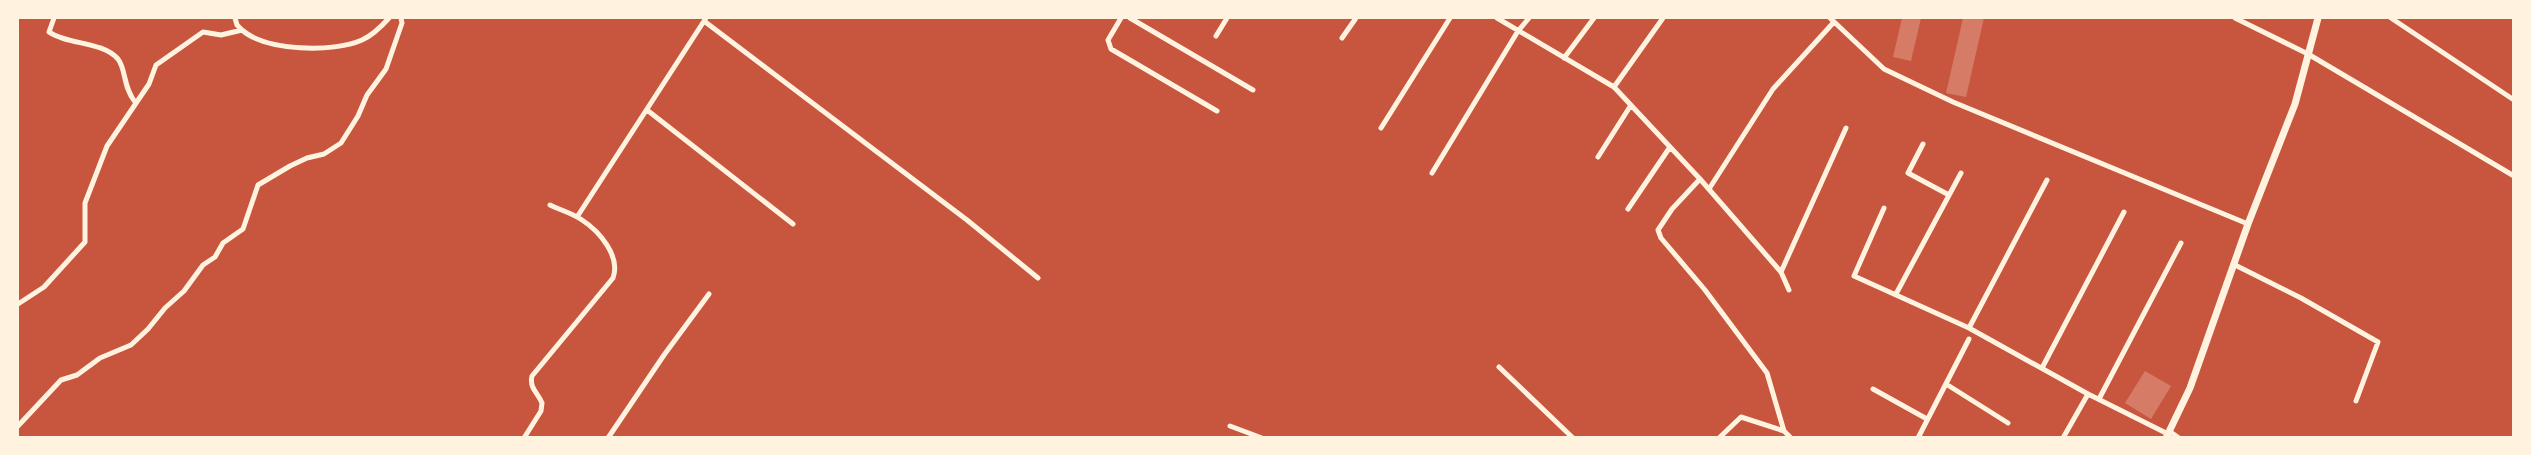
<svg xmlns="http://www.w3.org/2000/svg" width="2531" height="455" font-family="Rubik,sans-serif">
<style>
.building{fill:#d67c66}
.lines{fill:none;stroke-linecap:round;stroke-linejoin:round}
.minor{stroke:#fff3e0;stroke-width:5}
.tertiary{stroke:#fff3e0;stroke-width:7}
</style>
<rect width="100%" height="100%" fill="#c8553d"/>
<path class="building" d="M1902,18H1921L1911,61L1893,57Z
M1963,18H1984L1966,97L1946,93Z
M2145,371L2171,386L2151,419L2125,403Z"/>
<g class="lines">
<path class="minor" d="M54,18L49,32C68,45 102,41 118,59C126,69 123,87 135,102
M235,18L237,25L242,30
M1121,18L1108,40L1111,49L1217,111
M1130,18L1253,90
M1497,18L1614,87L1700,179L1781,272L1789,290
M1830,18L1884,69L1953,102L2248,224
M2235,18L2308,54L2514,176
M2391,18L2514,100
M704,21L967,220L1038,278
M1216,36L1227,18
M1342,38L1356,18
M1564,58L1594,18
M1614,87L1663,18
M647,110L793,224
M1381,128L1450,18
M1923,144L1908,173L1949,195
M1598,157L1631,105
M1432,173L1518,31L1529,18
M1700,179L1672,209L1658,230L1661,238L1705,290L1767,373L1784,431L1791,438
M1709,189L1773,89L1834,22
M1884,208L1854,276L1969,328L2088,394L2168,434
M1628,209L1670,147
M577,217L706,18
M2233,264L2301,298L2378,342L2356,401
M1781,272L1846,128
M1896,294L1961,173
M18,304L44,287L85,242V203L107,146L149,84L156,65L203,32L221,35L242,30C266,51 333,53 362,40C373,35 381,27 389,18
M1969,328L2047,180
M1499,367L1573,438
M2042,368L2124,212
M1946,384L2008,423
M1873,389L1927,419
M2099,399L2181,243
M18,426L61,380L77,375L100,358L131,345L148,329L165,308L184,291L203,265L215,257L223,243L243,229L258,185L290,166L307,158L324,154L341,143L358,116L367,95L386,69L402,23L401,18
M1230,426L1262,438
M2169,431L2179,438
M524,438L541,411L542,403C538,393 529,388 532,376L613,278C621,256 599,231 582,220C572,213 560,210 550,205
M608,438L664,355L709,294
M1719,438L1741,417L1784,431
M1918,438L1969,339
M2063,438L2088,394"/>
<path class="tertiary" d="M2166,438L2190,388L2248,224L2295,104L2318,18"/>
</g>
<rect width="2531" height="455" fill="none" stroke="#fff3e0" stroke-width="38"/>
</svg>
